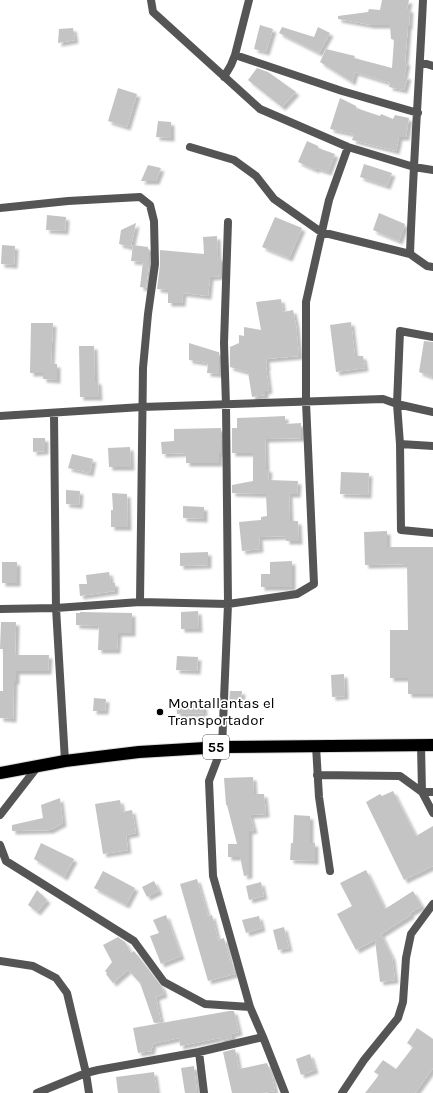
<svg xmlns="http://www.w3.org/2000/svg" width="433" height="1093" font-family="Karla,sans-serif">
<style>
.building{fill:#c4c4c4;filter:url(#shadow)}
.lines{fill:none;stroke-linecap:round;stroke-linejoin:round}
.highway-casing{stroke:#dbdbdb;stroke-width:14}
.street{stroke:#555;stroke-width:8}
.highway{stroke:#000;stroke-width:12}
.poi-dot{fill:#000;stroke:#fff;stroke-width:1.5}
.labels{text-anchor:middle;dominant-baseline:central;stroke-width:3.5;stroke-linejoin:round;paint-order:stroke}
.shield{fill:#fff;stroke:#4c4c4c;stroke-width:1}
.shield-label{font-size:14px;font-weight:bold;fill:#000}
.poi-label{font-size:15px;fill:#000;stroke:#fff;text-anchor:start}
</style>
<defs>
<filter id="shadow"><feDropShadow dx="3.5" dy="3.5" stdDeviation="1" flood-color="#0004"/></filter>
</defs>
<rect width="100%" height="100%" fill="#fff"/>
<path class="building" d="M382,0H409L407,9H410L409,26H408L405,62H407L404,76H408L404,90L389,87L390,83L355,72L352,82L320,62L326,49L355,56L354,58L392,68L394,40L391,39L390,25H371L338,19V16L368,12L369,9L380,10Z
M260,25L273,29L266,52L254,49Z
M282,27L314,37L318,27L330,33L319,53L279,33Z
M73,28L75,40L58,43L59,29Z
M257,68L268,72L296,92L282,107L248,80Z
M118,88L137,94L127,127L108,121Z
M340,98L356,106V108L380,116L381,114L393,119L395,115L409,118L406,137H399L396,151L352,140L354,134L330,129Z
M158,121L171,122V138L156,137Z
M307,141L318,146V148L335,154L328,172L316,168V170L298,162Z
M364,164L392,173L387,186L360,177Z
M148,165L161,168L156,181H141Z
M379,213L405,224L399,241L373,230Z
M47,215L66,217L65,231L46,230Z
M275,217L302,228L289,258L262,247Z
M136,223L131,247L119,244L121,230Z
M217,236L218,258L221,257V276L210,277L208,296L183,293L182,303H168V290L157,289L160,265V250L204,254L203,237Z
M2,245L15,246L14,265L1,264Z
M133,245L148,247V249H149V264L146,288L140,287L143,262L131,261Z
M281,299L283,312L293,310L296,325L299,356L266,359L267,367H266L269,390L265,391V395L252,397L248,372L230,367V347L239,343V335L244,336V327L261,330L256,302Z
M351,322L355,356H363L365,368L336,372L330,325Z
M31,323H53L51,364H57V380L43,379V373H30Z
M424,341L433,342V377L419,372Z
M189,343L218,352H219V374L207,373L208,363L189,360Z
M79,346H94L95,381H98L99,397H80Z
M285,416V424L301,423V438L265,439L266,469H269L268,480L298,481L297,494H289L290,521H298L299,541H286V536L259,537L260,549L242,551L239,522L261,520V517L267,516L266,494L232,493V485L253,481V453H232V428H237V418Z
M221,428V453H219V463H186V453L162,454L161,442L174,441V429Z
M33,438H45V451L33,452Z
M130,447L131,467H109L108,448Z
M72,454L93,459L90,473L68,468Z
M341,472L369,473L368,495L340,494Z
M66,490L80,491L79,505L66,504Z
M112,493L127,494L128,527H111V510H113Z
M183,506L204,507V519L183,518Z
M387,531V547H433V694H408V678H390V630H408L407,564L365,565L364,532Z
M208,552V565L180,566V553Z
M292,561V587H261V574H270V562Z
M2,562H17V583H2Z
M109,572L111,583H115V591L80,596L79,584H87L86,575Z
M198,611L199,629H181V612Z
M80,612L132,613V633H118L117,650H98L99,626L76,625V613H80Z
M1,622H16L15,655H49L48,671H16V681H14L13,719L0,718V691H3V649H0Z
M177,656L198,657L197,671L176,670Z
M344,674L345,696L332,697L331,675Z
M230,691H242L241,703H229Z
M94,698L106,699L105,711H93Z
M203,701L204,713L177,714L176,702Z
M253,777L254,794H264L266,814L250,815L254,830L249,831V875L244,876L240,857H228V844H237L227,805H226L224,778Z
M393,791L416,836L433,826V866L404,880L366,802L380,794L382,796Z
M60,798L63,823L50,830L12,831V825L43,818L41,805Z
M120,800L122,812L132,810L136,833L126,835L128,850L103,854L95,804Z
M294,815L310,816V843H315V861L290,860L291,843H293Z
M41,843L74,859L64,877L34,859Z
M366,870L385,909L413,891L422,906L410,913L411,915L381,934L392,957L395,980L380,982L375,940L356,950L337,914L352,906L340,883Z
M103,871L135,888L126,905L94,888Z
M197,879L208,916L212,915L218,940L224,938L230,962H232L235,974L208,981L180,884Z
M154,881L159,891L147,897L142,887Z
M261,882L264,896L249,900L246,886Z
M37,890L47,900L37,912L28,905Z
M166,915L181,956L161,964L150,936L159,933L153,920Z
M259,916L262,928L246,933L242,920Z
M284,927L289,948L278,950L273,930Z
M118,937L125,942L131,953L134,951L162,987L164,994L156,997L161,1022L154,1023L140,983L128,970L113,983L106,974L107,973L105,971L112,962L103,945Z
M229,1011H234L239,1032L232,1034V1038L221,1041L220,1038L180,1046L179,1038L152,1044L153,1047L151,1048L152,1051L138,1053L133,1028Z
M417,1028L433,1039V1068L415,1093H365L379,1075L374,1072L383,1060L396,1069L413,1047L407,1043Z
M235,1049L239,1069L267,1063L272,1076L275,1091L262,1093H232L223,1052Z
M310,1054L315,1070L301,1075L296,1059Z
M194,1066L197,1093H185L181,1068Z
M154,1072L157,1093H118L116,1077Z"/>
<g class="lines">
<g class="highway-casing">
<path id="highway" d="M0,773L65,761L139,752L222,747L433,745"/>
</g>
<path class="street" d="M151,0L153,12L260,109L348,147L414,167L433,170
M235,55L342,91L418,113
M420,62L433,66
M224,77L231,65L235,55L249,0
M190,147L234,160L256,176L274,199L321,232L410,254L427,266L433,267
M0,208L68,201L140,197L150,205L154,221L155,264L148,314L143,368L140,602
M228,222L224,343L226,405L228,604L222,747L209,781L213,876L250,1007L263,1037L285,1093
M410,254C413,169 419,85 423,0
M433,337L400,331L397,404L400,444L401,530L433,533
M54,414L56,608L65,761
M0,416L142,407L383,399L397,404L433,412
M400,444L433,446
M0,609L56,608L140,602L228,604L297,594L314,584L306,402V302L329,200L348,147
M421,745L422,792L433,813
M316,746L319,797L330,871
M317,775L400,776L422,792H433
M0,815L38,766
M0,845L6,861L134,941L164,982L205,1004L250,1007
M0,961L33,966L56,978L67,993L86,1073L89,1093
M199,1052L204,1093
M37,1093L86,1073L98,1070L199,1052L263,1037
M342,1093L364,1060L398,1018L403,1002L406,958L411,934L433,904"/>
<use href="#highway" class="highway"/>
</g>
<circle class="poi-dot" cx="160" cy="712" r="4"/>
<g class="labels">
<rect class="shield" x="203" y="735" width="26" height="24" rx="3"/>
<g class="shield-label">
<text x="216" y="747">55</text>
</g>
<g class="poi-label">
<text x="168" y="703">Montallantas el<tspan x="168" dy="17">Transportador</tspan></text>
</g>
</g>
</svg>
